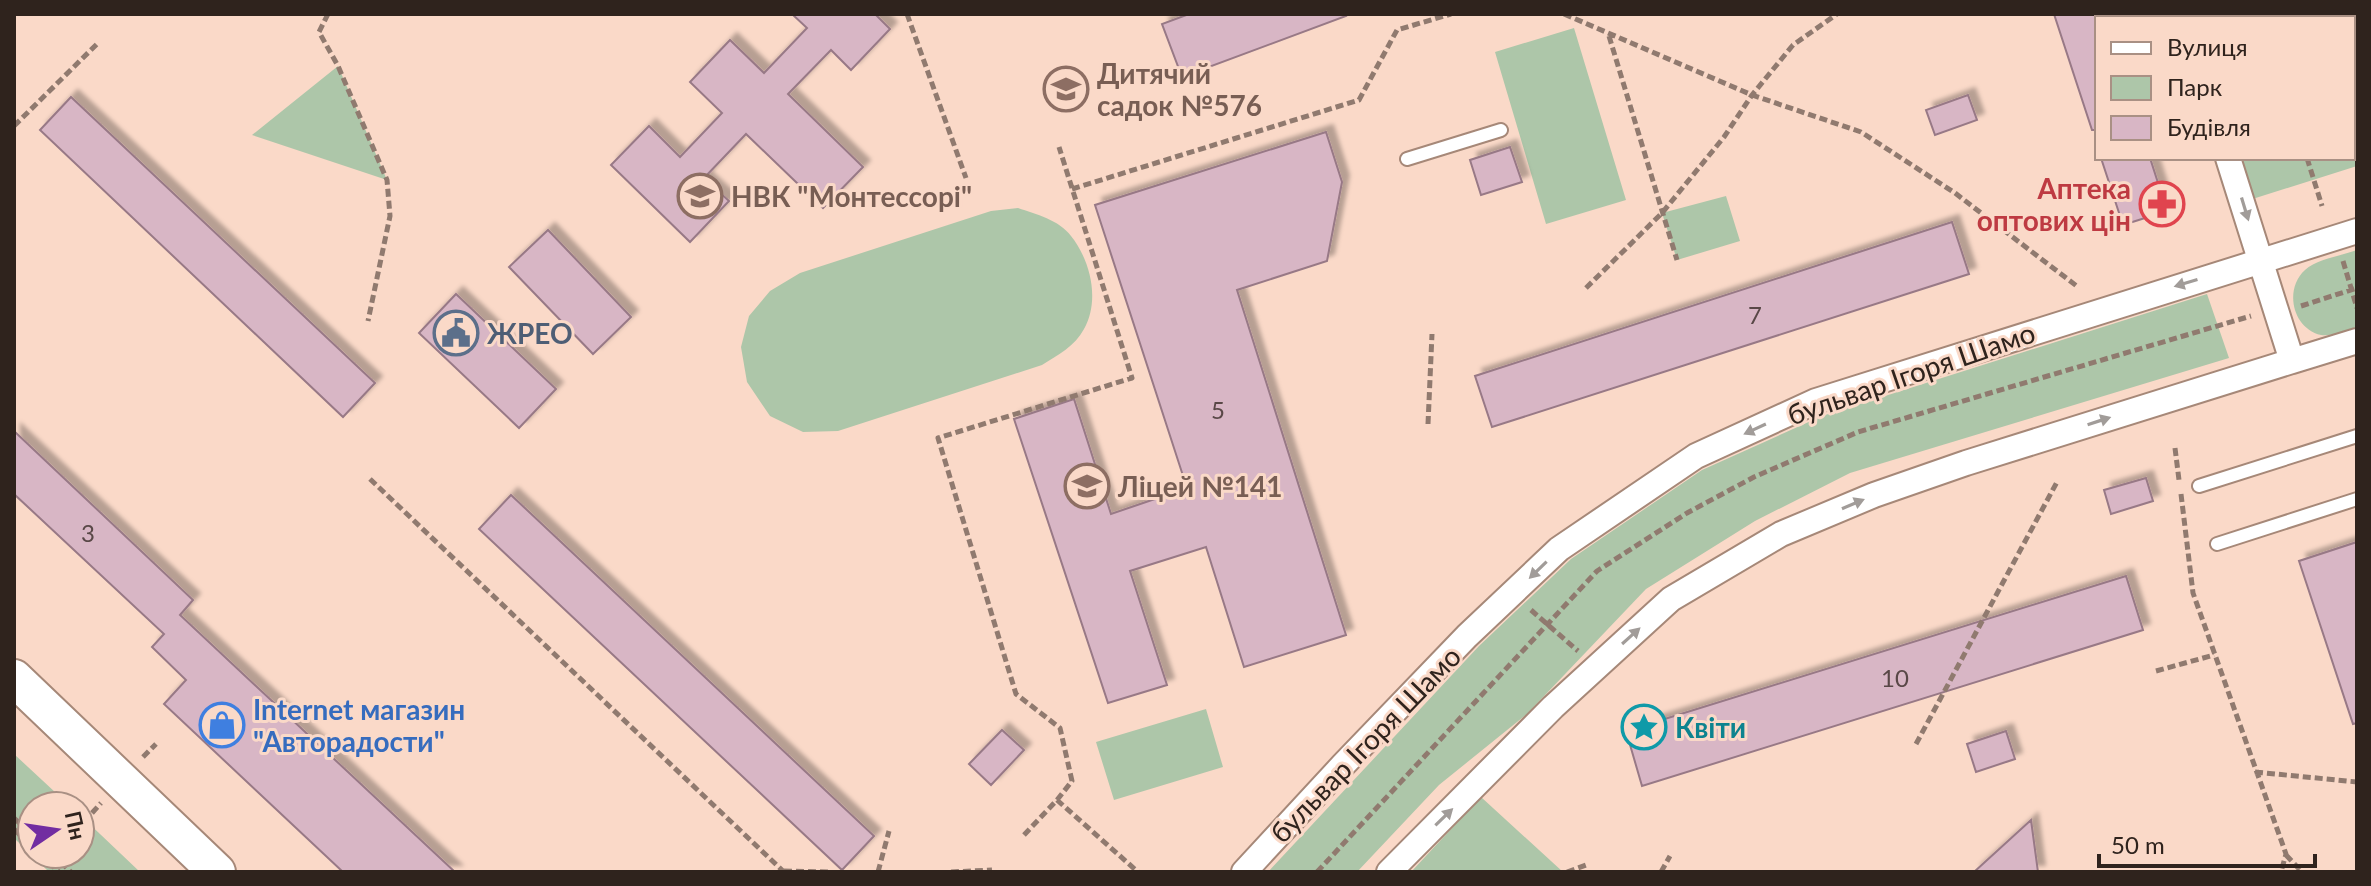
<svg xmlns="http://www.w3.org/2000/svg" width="2371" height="886" font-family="Lato,sans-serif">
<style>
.green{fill:#adc6a9}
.building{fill:#d8b6c5;stroke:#987986;stroke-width:2;filter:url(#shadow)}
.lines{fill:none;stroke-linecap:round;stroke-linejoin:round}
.lane-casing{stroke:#a68878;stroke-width:16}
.street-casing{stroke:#a68878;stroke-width:28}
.secondary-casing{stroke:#a68878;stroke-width:40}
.path{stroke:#907a6f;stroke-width:5;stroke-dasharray:8 4;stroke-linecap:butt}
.lane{stroke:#fff;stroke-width:12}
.street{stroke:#fff;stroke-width:24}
.secondary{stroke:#fff;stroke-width:36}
.oneway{fill:#a19c99}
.labels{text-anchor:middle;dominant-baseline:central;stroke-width:6;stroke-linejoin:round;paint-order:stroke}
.number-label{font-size:24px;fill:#594847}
.education-label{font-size:28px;font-weight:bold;fill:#785e54;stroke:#fad9c8;text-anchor:start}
.health-label{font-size:28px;font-weight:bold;fill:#be3a42;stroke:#fad9c8;text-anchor:end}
.service-label{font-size:28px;font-weight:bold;fill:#4e5e75;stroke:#fad9c8;text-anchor:start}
.street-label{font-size:28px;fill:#2f231d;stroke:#fad9c8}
.shop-label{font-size:28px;font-weight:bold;fill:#366cbe;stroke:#fad9c8;text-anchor:start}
.culture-label{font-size:28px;font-weight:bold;fill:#0d838f;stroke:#fad9c8;text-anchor:start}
</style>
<defs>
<filter id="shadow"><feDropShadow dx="7" dy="-7" stdDeviation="2" flood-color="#0004"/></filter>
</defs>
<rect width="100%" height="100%" fill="#fad9c8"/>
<path class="green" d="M1574,28L1626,200L1546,224L1495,52Z
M2353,35L2357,47V166L2243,202L2228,158H2353Z
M338,66L387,180L252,135Z
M1726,196L1740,241L1677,260L1662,213Z
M1018,208C1036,214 1059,220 1071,236C1091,261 1100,301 1084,329C1075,346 1058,355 1042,365L838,431L803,432L770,416L747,382L741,347L749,316L770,291L800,273L991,211Z
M2357,250V327C2347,330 2331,337 2321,335C2292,328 2284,289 2305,270C2317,259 2341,256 2357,250Z
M2207,294L2229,358L1850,473L1755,521L1646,589L1527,714L1439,785L1357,872H1268L1479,646L1571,559L1702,470L1822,416Z
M1206,709L1223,767L1114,800L1096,742Z
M14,754L70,806H32V854H80V815L140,872H49L14,838Z
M1481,797L1563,872H1411Z"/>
<path class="building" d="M792,14H875L890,29L851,70L831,50L788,94L863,167L823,208L746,134L704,178L729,201L690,242L611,165L649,126L680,157L722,113L690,82L730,40L764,73L807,28Z
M1189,14H1345L1346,16L1182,77L1162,24Z
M2054,14H2097V130H2092Z
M1968,95L1977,120L1935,135L1926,110Z
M71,97L375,383L343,417L40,130Z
M1326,132L1342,182L1327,261L1237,290L1346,635L1244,667L1206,547L1130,571L1167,685L1108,703L1014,419L1074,399L1111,514L1187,488L1095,205Z
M1510,147L1522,182L1481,195L1470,160Z
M2101,158H2150L2167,211L2123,225Z
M1952,222L1969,274L1492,427L1475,376Z
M548,230L631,317L593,354L509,267Z
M456,294L556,389L519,428L419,333Z
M14,431L193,600L180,615L455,872H343L164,704L186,680L152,647L164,634L14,494Z
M2146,478L2153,501L2111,514L2104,490Z
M511,495L874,836L842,870L479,529Z
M2357,542V723L2353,724L2299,561Z
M2126,576L2143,630L1642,786L1626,731Z
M1002,730L1024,750L991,785L969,764Z
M2006,731L2015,759L1976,772L1967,744Z
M2031,820L2038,872H1974Z"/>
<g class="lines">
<g class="lane-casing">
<path id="lane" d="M1407,159L1501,130
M2199,486L2357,436
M2217,544L2357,499"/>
</g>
<g class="street-casing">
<path id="street" d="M2180,14L2182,18
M2346,14L2348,18
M2353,35L2357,47
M2228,158L2292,361L2357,341
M1244,872L1343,765L1467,636L1559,549L1696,456L1816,401L2357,231
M1389,872L1553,707L1671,599L1781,534L1874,495L1966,463L2292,361"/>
</g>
<g class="secondary-casing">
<path id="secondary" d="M14,678L217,872"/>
</g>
<path class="path" d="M328,14L319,32L338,66L387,180L390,216L368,321
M907,14L966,178
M1564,14L1752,95L1861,132L1955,193L2078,287
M2263,14L2264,18
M1609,36L1677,260
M14,126L98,43
M2307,158L2322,206
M1072,189L1359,100L1397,30L1451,14
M2343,261L2357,308
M1586,288L1662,213L1724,137L1752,95L1793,45L1837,14
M2301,306L2357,288
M1428,424L1432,334
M2175,448L2179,480
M370,479L784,872
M2181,494L2193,593L2286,854L2281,872
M1531,610L1578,651
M2156,671L2214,655
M1916,744L2057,482
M143,757L156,744
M2255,772L2357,782
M1057,800L1072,781L1060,728L1016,694L938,438L1132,378L1059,147
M92,813L101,803
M14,818L32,835
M14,829L32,847
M1024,835L1057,800L1138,872
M40,854L59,872
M52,854L71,872
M2286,855L2302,872
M784,871L830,872
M878,872L889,831
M951,872L992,870
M1317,872L1597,571L1687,513L1754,477L1858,432L2251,316
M1567,872L1586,865
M1661,872L1670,856"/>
<use href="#lane" class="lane"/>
<use href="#street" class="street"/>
<use href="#secondary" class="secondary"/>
</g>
<defs><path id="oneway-solid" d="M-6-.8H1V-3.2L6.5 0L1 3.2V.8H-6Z" transform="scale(2)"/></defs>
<g class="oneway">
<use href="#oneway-solid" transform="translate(2245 209) rotate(73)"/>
<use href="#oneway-solid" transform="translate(2186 283) rotate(163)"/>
<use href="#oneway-solid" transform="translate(2099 421) rotate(-18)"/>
<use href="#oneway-solid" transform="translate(1755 429) rotate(155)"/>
<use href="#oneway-solid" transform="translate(1853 504) rotate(-23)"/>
<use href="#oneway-solid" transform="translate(1538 570) rotate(136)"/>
<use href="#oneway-solid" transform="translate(1631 636) rotate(-42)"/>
<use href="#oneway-solid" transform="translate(1444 817) rotate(-44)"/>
</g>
<defs>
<g id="school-ring" transform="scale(2.3)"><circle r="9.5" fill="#fad9c8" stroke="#8d6e63" stroke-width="1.5"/><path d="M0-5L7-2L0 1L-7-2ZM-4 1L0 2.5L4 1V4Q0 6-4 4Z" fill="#8d6e63"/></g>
<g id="pharmacy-ring" transform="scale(2.3)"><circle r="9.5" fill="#fad9c8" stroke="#e0444e" stroke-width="1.5"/><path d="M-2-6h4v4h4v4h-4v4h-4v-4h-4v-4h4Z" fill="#e0444e"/></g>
<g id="civic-ring" transform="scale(2.3)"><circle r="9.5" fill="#fad9c8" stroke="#5c6f8a" stroke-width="1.5"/><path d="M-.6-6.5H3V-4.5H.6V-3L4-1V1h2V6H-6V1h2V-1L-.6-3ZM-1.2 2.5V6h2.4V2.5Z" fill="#5c6f8a"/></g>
<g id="shop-ring" transform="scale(2.3)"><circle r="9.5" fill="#fad9c8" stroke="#3f7fe0" stroke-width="1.5"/><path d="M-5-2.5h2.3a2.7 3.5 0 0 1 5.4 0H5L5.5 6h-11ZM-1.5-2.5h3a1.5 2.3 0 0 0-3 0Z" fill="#3f7fe0"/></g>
<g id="sight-ring" transform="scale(2.3)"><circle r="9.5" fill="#fad9c8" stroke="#0f9aa8" stroke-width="1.5"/><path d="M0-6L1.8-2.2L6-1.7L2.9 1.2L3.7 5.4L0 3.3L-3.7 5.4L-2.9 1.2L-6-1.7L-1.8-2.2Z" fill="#0f9aa8"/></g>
</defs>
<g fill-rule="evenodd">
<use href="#school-ring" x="1066" y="89"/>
<use href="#school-ring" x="700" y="196"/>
<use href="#pharmacy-ring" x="2162" y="204"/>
<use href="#civic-ring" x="456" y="333"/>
<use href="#school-ring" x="1087" y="486"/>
<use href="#shop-ring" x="222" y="725"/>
<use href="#sight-ring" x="1644" y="727"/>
</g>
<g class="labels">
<g class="number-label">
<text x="1755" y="314">7</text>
<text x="1218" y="409">5</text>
<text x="88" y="532">3</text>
<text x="1895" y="677">10</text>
</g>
<g class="education-label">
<text x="1097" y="73">Дитячий<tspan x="1097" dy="32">садок №576</tspan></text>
<text x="731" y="196">НВК "Монтессорі"</text>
<text x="1118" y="486">Ліцей №141</text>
</g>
<g class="health-label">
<text x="2131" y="188">Аптека<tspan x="2131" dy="32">оптових цін</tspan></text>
</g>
<g class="service-label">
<text x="487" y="333">ЖРЕО</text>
</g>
<g class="street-label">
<text transform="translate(1911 373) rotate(-19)">бульвар Ігоря Шамо</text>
<text transform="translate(1365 744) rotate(-46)">бульвар Ігоря Шамо</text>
</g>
<g class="shop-label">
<text x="253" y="709">Internet магазин<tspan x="253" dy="32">"Авторадости"</tspan></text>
</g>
<g class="culture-label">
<text x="1675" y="727">Квіти</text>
</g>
</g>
<rect width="2371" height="886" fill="none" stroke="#2f231d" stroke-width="32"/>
<rect x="2095" y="16" width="260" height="144" fill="#fad9c8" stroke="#a99084" stroke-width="2"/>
<rect x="2111" y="42" width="40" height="12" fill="#ffffff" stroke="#a99084" stroke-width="2"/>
<text x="2167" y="56" font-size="24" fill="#2f231d">Вулиця</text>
<rect x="2111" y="76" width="40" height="24" fill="#adc6a9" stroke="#a99084" stroke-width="2"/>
<text x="2167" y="96" font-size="24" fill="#2f231d">Парк</text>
<rect x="2111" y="116" width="40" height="24" fill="#d8b6c5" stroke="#a99084" stroke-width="2"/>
<text x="2167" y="136" font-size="24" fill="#2f231d">Будівля</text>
<g transform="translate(56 830) rotate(77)"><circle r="38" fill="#fad9c8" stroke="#a99084" stroke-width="2"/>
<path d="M0-6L14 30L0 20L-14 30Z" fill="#722da1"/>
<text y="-12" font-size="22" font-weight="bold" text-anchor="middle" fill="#2f231d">Пн</text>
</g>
<path d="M2099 854v12h216v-12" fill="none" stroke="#2f231d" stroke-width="4"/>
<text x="2111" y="854" font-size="24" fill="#2f231d" stroke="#fad9c8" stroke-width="6" paint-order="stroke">50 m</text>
</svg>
